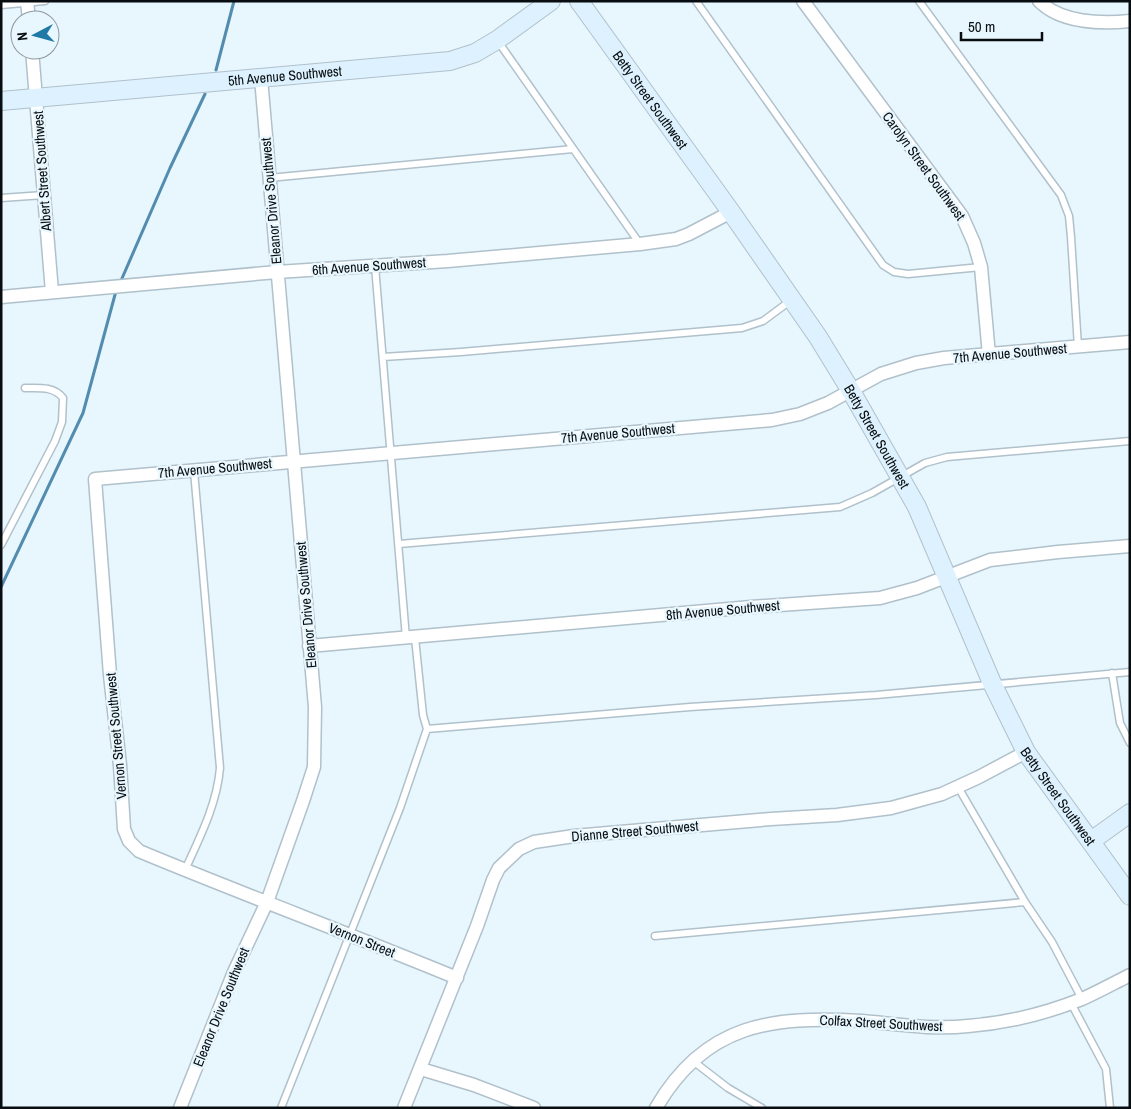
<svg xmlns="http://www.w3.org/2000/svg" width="1131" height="1109" font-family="'Archivo Narrow',sans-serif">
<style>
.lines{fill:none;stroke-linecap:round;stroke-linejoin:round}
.stream{stroke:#528cae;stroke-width:3}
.lane-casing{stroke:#b0c1cb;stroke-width:9}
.street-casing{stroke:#b0c1cb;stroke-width:15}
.secondary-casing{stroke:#b0c1cb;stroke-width:20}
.lane{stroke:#fff;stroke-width:6}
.street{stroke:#fff;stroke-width:12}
.secondary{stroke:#ddf2fe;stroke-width:18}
.labels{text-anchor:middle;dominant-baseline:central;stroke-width:4.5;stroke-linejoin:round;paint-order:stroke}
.street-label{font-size:14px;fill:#080d11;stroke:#e8f6fe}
</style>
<rect width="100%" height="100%" fill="#e8f6fe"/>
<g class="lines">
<path class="stream" d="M216,70L234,1
M120,283L170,168L205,94
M1,587L83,413L116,291"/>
<g class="lane-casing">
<path id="lane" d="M696,1L883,265L894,272L908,274L981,267
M919,1L1061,195L1069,216L1071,237L1078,347
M1,5L45,1
M497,40L640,244
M269,178L573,149
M1,198L44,195
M375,266L406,638
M383,357L461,352L742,328L763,321L790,301
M399,544L840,507L872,493L925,463L947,457L1130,441
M1,545L55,441L62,422L63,398C54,386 38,388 25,388
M1112,673L1120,723L1130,743
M427,729L690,707L876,695L1130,672
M958,787L1025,902L1052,942L1082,999
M185,870C200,837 217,804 220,768L194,471
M655,936L1025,902
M1071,1003L1106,1069L1110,1108
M693,1061L728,1088L762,1108
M281,1108L400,808L427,729L423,715L415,638"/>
</g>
<g class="street-casing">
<path id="street" d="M27,1L29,20
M803,1L962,216L974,243L981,267L989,355
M1039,1C1061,23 1101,24 1130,21
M32,50L52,292
M1,297L277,272L448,261L640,244L676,239L689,234L731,212
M309,646L751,607L880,598L917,588L990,560L1058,552L1130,546
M457,978C355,936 253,898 151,856L139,851L129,841L124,829L120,765L110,675L95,479L772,420L800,414L828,403L881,374L916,363L944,358L1130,342
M421,1069L474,1085L534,1108
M180,1108L234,972L267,902L303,801L314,767L315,707L261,78
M404,1108L477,926L493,880L499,868L519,849L534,842L574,836L771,819L837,815L891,808L942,794L979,777L1026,752
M656,1108C705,1023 772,1016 862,1021C897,1024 932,1030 968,1026C1006,1023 1047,1013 1082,999C1098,992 1114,983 1130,975"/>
</g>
<g class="secondary-casing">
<g id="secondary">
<path id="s1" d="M579,1L731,212L818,337L851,391L917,507L992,683L1026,752L1130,896"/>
<path id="s2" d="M1,101L450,61L475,53L497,40L551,1"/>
<path d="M1091,841L1130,813"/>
</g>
</g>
<use href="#lane" class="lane"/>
<use href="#street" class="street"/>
<use href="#secondary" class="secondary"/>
</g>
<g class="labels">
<g class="street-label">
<text stroke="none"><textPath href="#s2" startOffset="285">5th Avenue Southwest</textPath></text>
<text stroke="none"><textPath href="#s1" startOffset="122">Betty Street Southwest</textPath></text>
<text transform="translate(924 166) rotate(54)">Carolyn Street Southwest</text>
<text transform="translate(42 171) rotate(-94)">Albert Street Southwest</text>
<text transform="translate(271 201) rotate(-95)">Eleanor Drive Southwest</text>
<text transform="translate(369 266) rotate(-4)">6th Avenue Southwest</text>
<text transform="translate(1010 353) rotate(-5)">7th Avenue Southwest</text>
<text transform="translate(618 433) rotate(-5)">7th Avenue Southwest</text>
<text stroke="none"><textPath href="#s1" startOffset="528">Betty Street Southwest</textPath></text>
<text transform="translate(215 468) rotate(-5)">7th Avenue Southwest</text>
<text transform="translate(306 605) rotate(-95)">Eleanor Drive Southwest</text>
<text transform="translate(723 610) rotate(-5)">8th Avenue Southwest</text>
<text transform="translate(116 736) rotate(-95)">Vernon Street Southwest</text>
<text stroke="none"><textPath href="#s1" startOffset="932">Betty Street Southwest</textPath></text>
<text transform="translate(635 831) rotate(-5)">Dianne Street Southwest</text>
<text transform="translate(362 940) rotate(22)">Vernon Street</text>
<text transform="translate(221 1007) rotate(-68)">Eleanor Drive Southwest</text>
<text transform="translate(881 1023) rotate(3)">Colfax Street Southwest</text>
</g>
</g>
<rect width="1131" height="1109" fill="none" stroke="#080d11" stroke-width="5"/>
<g transform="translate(35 35) rotate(264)"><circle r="24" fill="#e8f6fe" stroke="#8e999f"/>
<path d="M0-4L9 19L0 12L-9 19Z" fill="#1e79a7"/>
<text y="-8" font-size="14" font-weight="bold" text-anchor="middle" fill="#080d11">N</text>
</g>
<path d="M961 32v8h81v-8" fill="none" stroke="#080d11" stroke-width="2.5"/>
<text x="968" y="32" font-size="15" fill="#080d11" stroke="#e8f6fe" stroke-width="4" paint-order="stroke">50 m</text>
</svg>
